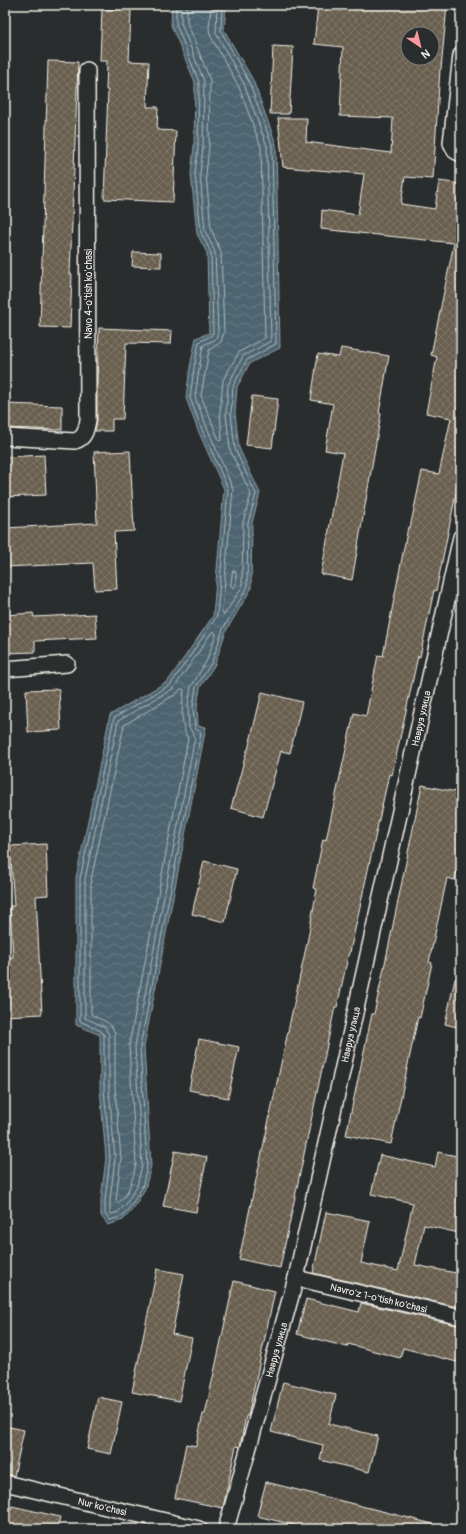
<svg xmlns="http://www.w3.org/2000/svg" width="466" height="1534" viewBox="0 0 466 1534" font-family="Pangolin,sans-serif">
<defs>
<pattern id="water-waves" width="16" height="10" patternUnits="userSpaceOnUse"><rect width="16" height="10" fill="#4d6572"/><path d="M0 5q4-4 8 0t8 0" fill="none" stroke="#677c86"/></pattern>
<pattern id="building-cross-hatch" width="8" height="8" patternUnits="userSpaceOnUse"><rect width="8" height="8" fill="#695f50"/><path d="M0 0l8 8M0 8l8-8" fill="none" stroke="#7f7669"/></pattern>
</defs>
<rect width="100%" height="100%" fill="#2a2d2e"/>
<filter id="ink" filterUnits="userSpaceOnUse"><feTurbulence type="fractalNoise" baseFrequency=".025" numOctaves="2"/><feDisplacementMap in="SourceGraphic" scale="8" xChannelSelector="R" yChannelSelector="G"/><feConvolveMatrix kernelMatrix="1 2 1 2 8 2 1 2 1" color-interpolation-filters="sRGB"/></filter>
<g filter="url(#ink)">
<path fill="url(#water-waves)" stroke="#909da1" d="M 172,5 L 226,5 L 224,30 L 253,80 L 276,144 L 280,348 L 250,363 L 237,387 L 235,413 L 239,448 L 260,493 L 252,523 L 251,589 L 226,631 L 215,664 L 200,688 L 197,707 L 198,726 L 206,727 L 144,1047 L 151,1166 L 145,1189 L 133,1209 L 123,1220 L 108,1225 L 101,1216 L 101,1199 L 106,1158 L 100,1089 L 100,1035 L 76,1025 L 76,878 L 110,715 L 168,681 L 213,616 L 224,489 L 197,428 L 186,398 L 190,367 L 196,338 L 209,333 L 207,253 L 197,234 L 191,174 L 194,146 L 195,82 L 171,25 Z"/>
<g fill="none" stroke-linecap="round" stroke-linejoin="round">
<path stroke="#b1b9b9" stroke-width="1" d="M 176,5 L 176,24 L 199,82 L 198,146 L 195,174 L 201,232 L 211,253 L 213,332 L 211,336 L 199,342 L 194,368 L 190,398 L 201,427 L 228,489 L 217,616 L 171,684 L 114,718 L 80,879 L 80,1021 L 101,1031 L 104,1035 L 104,1089 L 110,1158 L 105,1200 L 105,1214 L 110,1220 L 121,1217 L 130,1207 L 142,1188 L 147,1166 L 140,1047 L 201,733 L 200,731 L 195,729 L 193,707 L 196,687 L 212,662 L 223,629 L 247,588 L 248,523 L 256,494 L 235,449 L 231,413 L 233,386 L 247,360 L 276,344 L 272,145 L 249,82 L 221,31 L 222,5
M 181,5 L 181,23 L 204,81 L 203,147 L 200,174 L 205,231 L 215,252 L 218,332 L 216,339 L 203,345 L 199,369 L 195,397 L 206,425 L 233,489 L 222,612 L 224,615 L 242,587 L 243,522 L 251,494 L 230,450 L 226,414 L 228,385 L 243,356 L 271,341 L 267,146 L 244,84 L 216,33 L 217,5
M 187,5 L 187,22 L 210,80 L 209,147 L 206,174 L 211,229 L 221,252 L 224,332 L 221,342 L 209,350 L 201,396 L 219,440 L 220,441 L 222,439 L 220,412 L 223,380 L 239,352 L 265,338 L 261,147 L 239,87 L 210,35 L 209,29 L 211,5
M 233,571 L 235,571 L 236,573 L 236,585 L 233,588 L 231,586 Z
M 215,632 L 216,634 L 207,660 L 191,687 L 188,706 L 189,727 L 195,737 L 135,1046 L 142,1165 L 137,1186 L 126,1204 L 118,1212 L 112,1214 L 110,1213 L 110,1200 L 115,1158 L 109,1089 L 109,1035 L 105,1027 L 85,1018 L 85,879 L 118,721 L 174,688 L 212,632 Z
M 181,689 L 183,689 L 184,690 C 182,707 180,724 188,739 L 129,1045 L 136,1164 C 133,1177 129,1196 118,1203 L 116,1200 L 121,1158 L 115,1088 L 115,1034 C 112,1020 100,1021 91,1014 L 91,880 L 124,725 L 176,694 Z"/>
</g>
<path fill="url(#building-cross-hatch)" stroke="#f4f1e8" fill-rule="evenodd" d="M 318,5 L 447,5 L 441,69 L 440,69 L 433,179 L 405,177 L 401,204 L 435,209 L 439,181 L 461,184 L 461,469 L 436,591 L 434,590 L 420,657 L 418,656 L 392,775 L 389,774 L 350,952 L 349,952 L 337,1007 L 335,1007 L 280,1268 L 239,1259 L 307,943 L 317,889 L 313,888 L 323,839 L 326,840 L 354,713 L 366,716 L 378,655 L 383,656 L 408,527 L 410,528 L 422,471 L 439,474 L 451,418 L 426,413 L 437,357 L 431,355 L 454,243 L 321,229 L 322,210 L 358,215 L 364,174 L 283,167 L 278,118 L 307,118 L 306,142 L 391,153 L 393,118 L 340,116 L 343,47 L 314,44 ZM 408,34 L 432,34 L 432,58 L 408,58 Z
M 102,9 L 131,10 L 129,61 L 149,62 L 147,107 L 158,107 L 157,130 L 176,131 L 173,202 L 104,199 L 108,90 L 106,90 L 107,61 L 100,61 Z
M 273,46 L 293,47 L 289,114 L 270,114 Z
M 48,61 L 78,62 L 70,274 L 72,274 L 70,328 L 40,327 Z
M 133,252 L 161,253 L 161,267 L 132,266 Z
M 99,328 L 172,331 L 171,344 L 126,343 L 123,419 L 112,419 L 112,431 L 95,431 L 97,420 L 97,380 Z
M 341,348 L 389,356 L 379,413 L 381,414 L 352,580 L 321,574 L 343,453 L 325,450 L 333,404 L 311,400 L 318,354 L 339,357 Z
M 252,396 L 278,399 L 272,448 L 246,445 Z
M 5,404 L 62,406 L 62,430 L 5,428 Z
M 111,451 L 111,452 L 130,451 L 134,531 L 114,532 L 117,589 L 95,590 L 93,563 L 5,567 L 5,528 L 97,523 L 94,452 Z
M 44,455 L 46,495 L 5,497 L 5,457 Z
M 33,613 L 34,617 L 95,614 L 97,638 L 35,641 L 35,652 L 5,653 L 5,615 Z
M 59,689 L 61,730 L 28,732 L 26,690 Z
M 262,692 L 302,702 L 290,753 L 281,751 L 263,817 L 231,808 L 247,750 L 248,750 Z
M 422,785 L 461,793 L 461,849 L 455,880 L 447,878 L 429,962 L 432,963 L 420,1018 L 418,1017 L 391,1144 L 346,1135 L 372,1014 L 374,1014 L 387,954 Z
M 46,844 L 48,895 L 36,896 L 42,1014 L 5,1016 L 5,958 L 13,957 L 10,906 L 14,906 L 10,846 Z
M 204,861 L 237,869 L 225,922 L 192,914 Z
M 455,979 L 461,979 L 461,1028 L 445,1024 Z
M 199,1039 L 239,1047 L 228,1098 L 189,1090 Z
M 175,1151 L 207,1157 L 196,1212 L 163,1206 Z
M 438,1152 L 461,1157 L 461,1224 L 459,1233 L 424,1225 L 415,1265 L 461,1274 L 461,1308 L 313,1273 L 326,1212 L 370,1221 L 361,1263 L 398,1271 L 413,1203 L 371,1194 L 380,1155 L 435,1167 Z
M 157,1269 L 184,1274 L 172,1334 L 192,1338 L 179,1401 L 132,1392 Z
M 234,1281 L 275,1291 L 248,1416 L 246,1416 L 240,1447 L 236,1446 L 223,1508 L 175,1498 L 186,1444 L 196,1446 L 203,1414 L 205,1414 Z
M 306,1299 L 359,1312 L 361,1303 L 461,1326 L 461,1363 L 403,1348 L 400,1358 L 348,1344 L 347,1347 L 297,1334 Z
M 283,1382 L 336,1395 L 329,1424 L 378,1436 L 369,1472 L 320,1460 L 323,1445 L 271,1432 Z
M 98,1397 L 122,1402 L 111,1454 L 87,1449 Z
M 5,1426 L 24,1430 L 14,1476 L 5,1474 Z
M 266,1482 L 433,1524 L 432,1529 L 310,1529 L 257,1516 Z
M 12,1506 L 60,1517 L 57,1529 L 5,1529 L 5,1508 L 11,1509 Z"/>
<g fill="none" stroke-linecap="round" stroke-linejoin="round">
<g stroke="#f4f1e8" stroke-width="18">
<g id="minor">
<path d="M 461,55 L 451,143 L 455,151 L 461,154"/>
<path d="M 5,437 L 75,441 C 85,438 86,430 88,420 L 87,70"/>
<path d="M 5,669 L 67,664"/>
<path id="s1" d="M 296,1278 L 461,1317"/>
<path id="s2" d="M 5,1483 L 199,1529"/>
<path id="s3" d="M 226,1529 L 296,1278 L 461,537"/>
</g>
</g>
<use href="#minor" stroke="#2a2d2e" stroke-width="15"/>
</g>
</g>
<g text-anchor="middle" stroke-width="3" stroke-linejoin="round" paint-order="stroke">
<g font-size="10" fill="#f4f1e8" stroke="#2a2d2e">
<text transform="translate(88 294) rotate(-90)" y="4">Navo 4-o'tish ko'chasi</text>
<text dy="4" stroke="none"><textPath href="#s3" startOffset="834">Навруз улица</textPath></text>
<text dy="4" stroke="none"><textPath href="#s3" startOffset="510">Навруз улица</textPath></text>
<text dy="4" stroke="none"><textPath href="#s1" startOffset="85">Navro'z 1-o'tish ko'chasi</textPath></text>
<text dy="4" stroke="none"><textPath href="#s3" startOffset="186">Навруз улица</textPath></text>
<text dy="4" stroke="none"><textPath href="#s2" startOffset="100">Nur ko'chasi</textPath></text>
</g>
</g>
<rect width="466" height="1534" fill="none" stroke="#2a2d2e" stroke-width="20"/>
<rect x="10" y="10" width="446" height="1514" fill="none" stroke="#f4f1e8" stroke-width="1.5" filter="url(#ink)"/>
<g transform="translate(420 46) rotate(145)"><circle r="19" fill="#2a2d2e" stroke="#7b7b78"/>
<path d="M0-3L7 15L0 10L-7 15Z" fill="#ff9aa2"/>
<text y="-6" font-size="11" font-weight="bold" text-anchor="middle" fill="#f4f1e8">N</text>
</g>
</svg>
